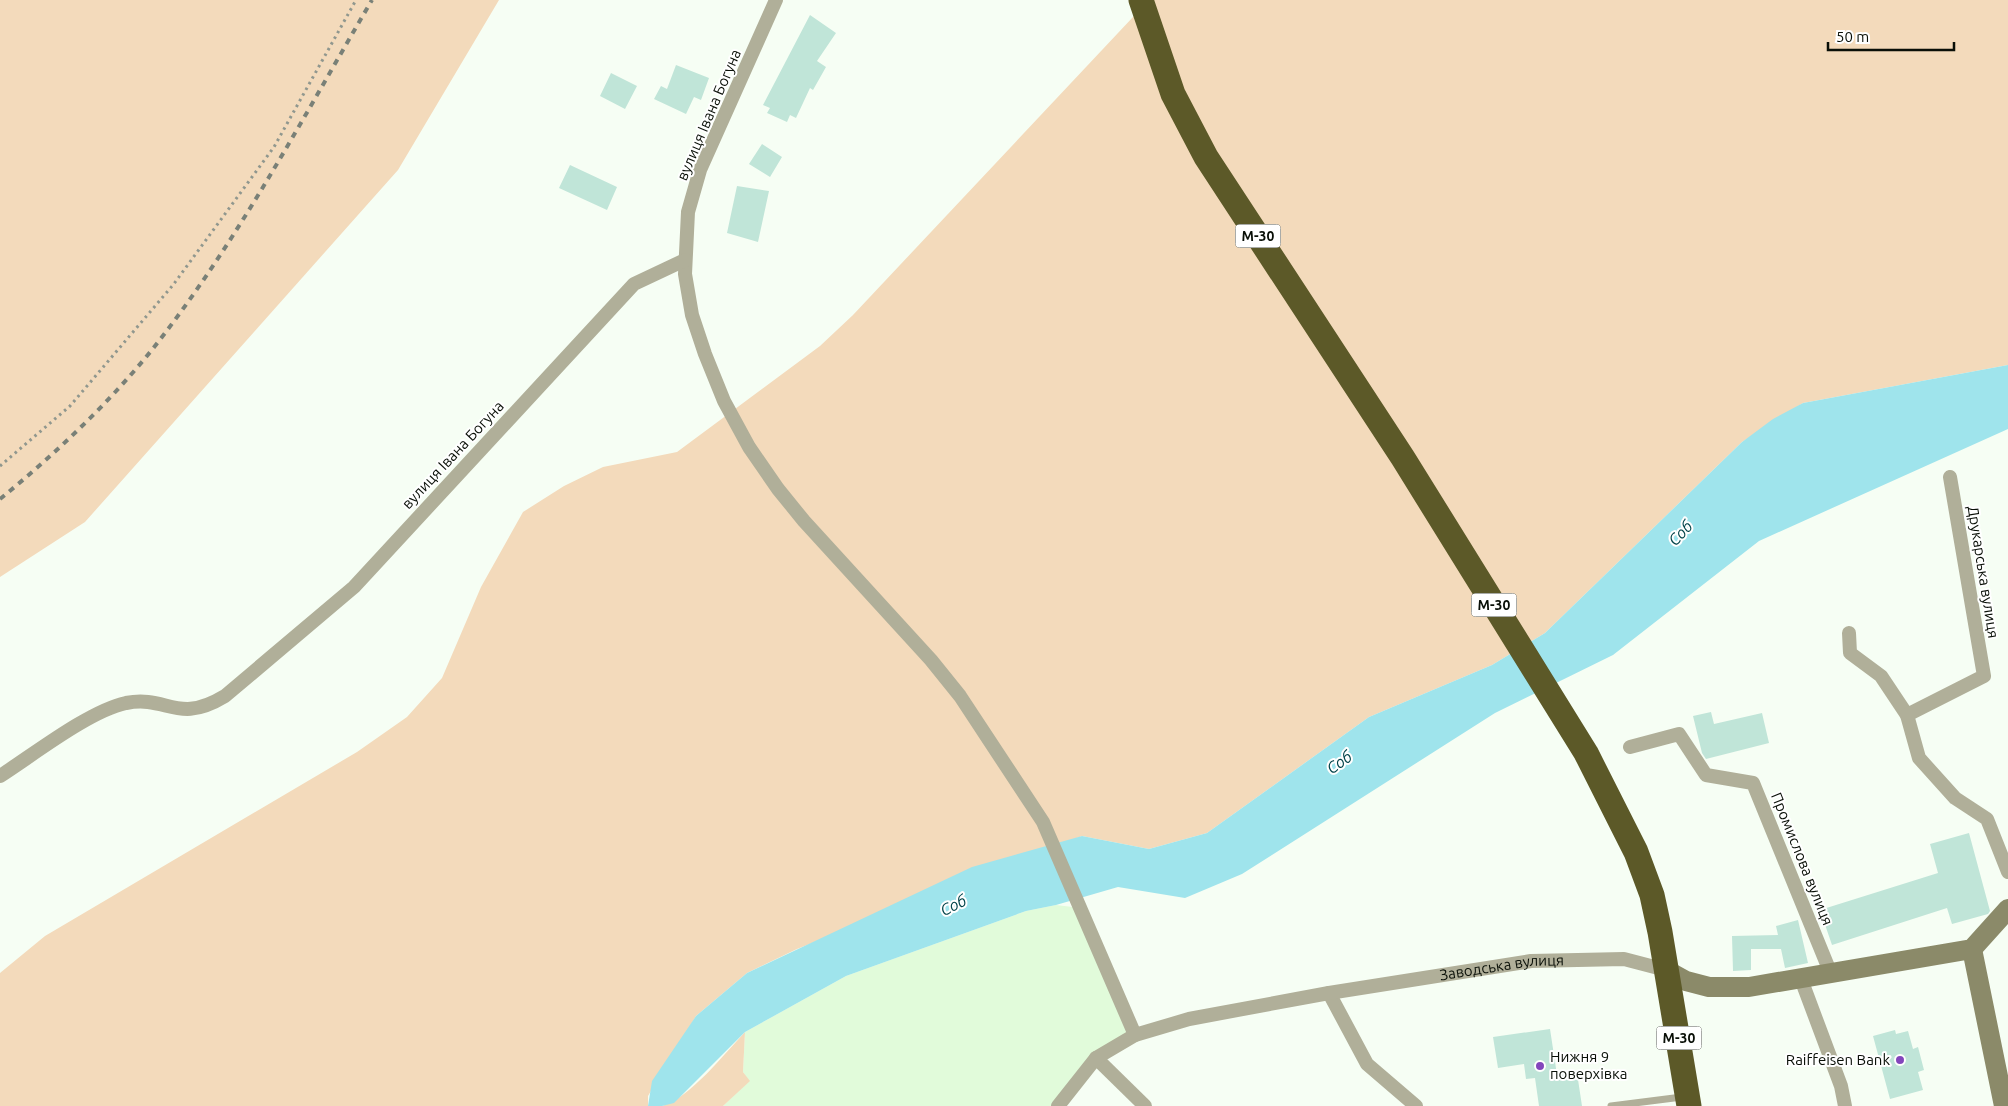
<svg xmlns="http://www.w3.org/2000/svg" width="2008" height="1106" viewBox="0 0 2008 1106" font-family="Ubuntu,sans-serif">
<rect width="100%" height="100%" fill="#f6fef4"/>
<path fill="#e1fbda" d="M 1056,905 L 1081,908 L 1135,1035 L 1096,1058 L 1058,1106 L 723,1106 L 749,1081 L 743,1072 L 745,1032 L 846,976 L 1026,911 Z"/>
<path fill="#f3dabb" d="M 0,0 L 499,0 L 398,170 L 85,522 L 0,577 Z
M 1149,0 L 2008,0 L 2008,365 L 1803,403 L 1742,442 L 1545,633 L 1492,665 L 1369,717 L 1207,833 L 1149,849 L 1082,836 L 797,949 L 747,973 L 696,1016 L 648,1096 L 648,1106 L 0,1106 L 0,973 L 45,936 L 357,752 L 407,717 L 442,678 L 481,587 L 523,512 L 564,486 L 603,467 L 677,452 L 820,346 L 853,315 Z
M 745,1032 L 743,1072 L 750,1081 L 723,1106 L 662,1106 C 690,1098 725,1053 745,1032 Z"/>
<path fill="#9fe4ec" d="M 2008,365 L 2008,429 L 1759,541 L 1613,655 L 1495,713 L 1242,874 L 1185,898 L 1118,887 L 1056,905 L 1026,911 L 846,976 L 745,1032 L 674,1103 L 662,1106 L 648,1106 L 652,1081 L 696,1016 L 747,973 L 972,867 L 1082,836 L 1149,849 L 1207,833 L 1369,717 L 1492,665 L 1545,633 L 1742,442 L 1773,419 L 1803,403 Z"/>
<path fill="#c0e5d8" d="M 810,15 L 836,33 L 817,61 L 826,67 L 813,90 L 810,88 L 796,118 L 790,115 L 787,122 L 767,113 L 770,108 L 763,105 Z
M 676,65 L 709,78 L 701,100 L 694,97 L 686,114 L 654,99 L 661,86 L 667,89 Z
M 611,73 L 637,86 L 625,109 L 600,96 Z
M 762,144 L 782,157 L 770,177 L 749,164 Z
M 570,165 L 617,187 L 607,210 L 559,188 Z
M 737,186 L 769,191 L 758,242 L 727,233 Z
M 1711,712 L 1714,724 L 1762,713 L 1769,743 L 1706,759 L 1702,753 L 1693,716 Z
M 1969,833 L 1990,911 L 1988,914 L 1952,924 L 1947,908 L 1832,945 L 1820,910 L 1938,873 L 1930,844 Z
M 1798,920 L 1808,963 L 1785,968 L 1781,949 L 1751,949 L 1751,970 L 1733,971 L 1732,936 L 1778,935 L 1776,926 Z
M 1550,1029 L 1557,1075 L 1577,1073 L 1582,1106 L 1539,1106 L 1535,1078 L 1526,1079 L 1524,1064 L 1498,1068 L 1493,1037 Z
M 1895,1030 L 1896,1034 L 1908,1031 L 1913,1049 L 1918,1047 L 1924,1070 L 1918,1072 L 1923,1090 L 1890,1099 L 1873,1036 Z"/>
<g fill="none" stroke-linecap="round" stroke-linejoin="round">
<path stroke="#90978e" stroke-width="3" stroke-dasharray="2.5 4" stroke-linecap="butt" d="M 0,466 L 70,406 L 173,285 L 274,147 L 356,0"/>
<path stroke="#b0af99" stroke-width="7" d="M 1611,1106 L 1682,1097"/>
<g stroke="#b0af99" stroke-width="14">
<path d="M 776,0 L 700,170 L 688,212 L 685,274 L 692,315 L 705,354 L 724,401 L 749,447 L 778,489 L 804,521 L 931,660 L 960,696 L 1043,822 L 1135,1035"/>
<path d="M 1849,633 L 1850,653 L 1881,676 L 1907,715 L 1919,758 L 1955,798 L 1987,819 L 2008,872"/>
<path d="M 1907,715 L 1984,676 L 1950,477"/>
<path d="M 1630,747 L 1679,734 L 1706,775 L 1753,783 L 1831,974"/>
<path d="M 0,776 C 33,755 89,711 126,703 C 168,695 177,725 225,696 L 354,587 L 634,284 L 685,260"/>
<path d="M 1801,979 L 1841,1086 L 1845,1106"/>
<path d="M 1329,993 L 1367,1064 L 1416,1106"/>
<path d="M 1096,1058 L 1145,1106"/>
<path id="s1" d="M 1058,1106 L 1096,1058 L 1135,1035 L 1189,1019 L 1329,993 L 1531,961 L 1624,959 L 1666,970"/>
</g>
<path stroke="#8b8a69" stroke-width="20" d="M 1972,949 L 2004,1106
M 1972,949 L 2008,909
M 1666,970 L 1686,981 L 1709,987 L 1749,987 L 1972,949"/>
<path stroke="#5c5928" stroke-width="25" d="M 1141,0 L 1173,94 L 1206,157 L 1403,458 L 1586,753 L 1636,852 L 1652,895 L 1660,932 L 1689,1106"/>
<path stroke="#798077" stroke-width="4" stroke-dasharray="6 6" stroke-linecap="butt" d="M 0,499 C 54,455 107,405 151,351 C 237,243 302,119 372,0"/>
</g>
<g fill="#8346bc" stroke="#fff" stroke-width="2">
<circle cx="1900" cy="1060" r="5"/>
<circle cx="1540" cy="1066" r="5"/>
</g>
<g text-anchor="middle" stroke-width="4" stroke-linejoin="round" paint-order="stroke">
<g fill="#fff" stroke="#535751" stroke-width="1">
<rect x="1235.5" y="224.5" width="45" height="23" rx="4"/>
<rect x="1471.5" y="593.5" width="45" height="23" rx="4"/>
<rect x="1656.5" y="1026.5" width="45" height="23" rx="4"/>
</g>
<g font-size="14" font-weight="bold" fill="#090f07">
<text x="1258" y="241">М-30</text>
<text x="1494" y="610">М-30</text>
<text x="1679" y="1043">М-30</text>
</g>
<g font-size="15" fill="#090f07" stroke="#fff">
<text transform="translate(709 115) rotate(-67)" y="5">вулиця Івана Богуна</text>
<text transform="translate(453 455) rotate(-47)" y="5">вулиця Івана Богуна</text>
<text transform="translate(1983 572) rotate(81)" y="5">Друкарська вулиця</text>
<text transform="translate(1802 859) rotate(68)" y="5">Промислова вулиця</text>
<text dy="5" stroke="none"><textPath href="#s1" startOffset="480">Заводська вулиця</textPath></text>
</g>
<g font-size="15" fill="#090f07" stroke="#fff" text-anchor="start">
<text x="1550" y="1062">Нижня 9<tspan x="1550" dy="17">поверхівка</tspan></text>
<text x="1890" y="1065" text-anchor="end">Raiffeisen Bank</text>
</g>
<g font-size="16" font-style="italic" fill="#004349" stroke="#fff">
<text transform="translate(1680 533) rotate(-47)" y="6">Соб</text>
<text transform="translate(1339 762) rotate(-35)" y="6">Соб</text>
<text transform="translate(953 905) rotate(-27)" y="6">Соб</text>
</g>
</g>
<path d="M1828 42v8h126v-8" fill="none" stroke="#090f07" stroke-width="2.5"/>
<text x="1836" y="42" font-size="15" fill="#090f07" stroke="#ffffff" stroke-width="4" paint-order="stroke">50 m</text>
</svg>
